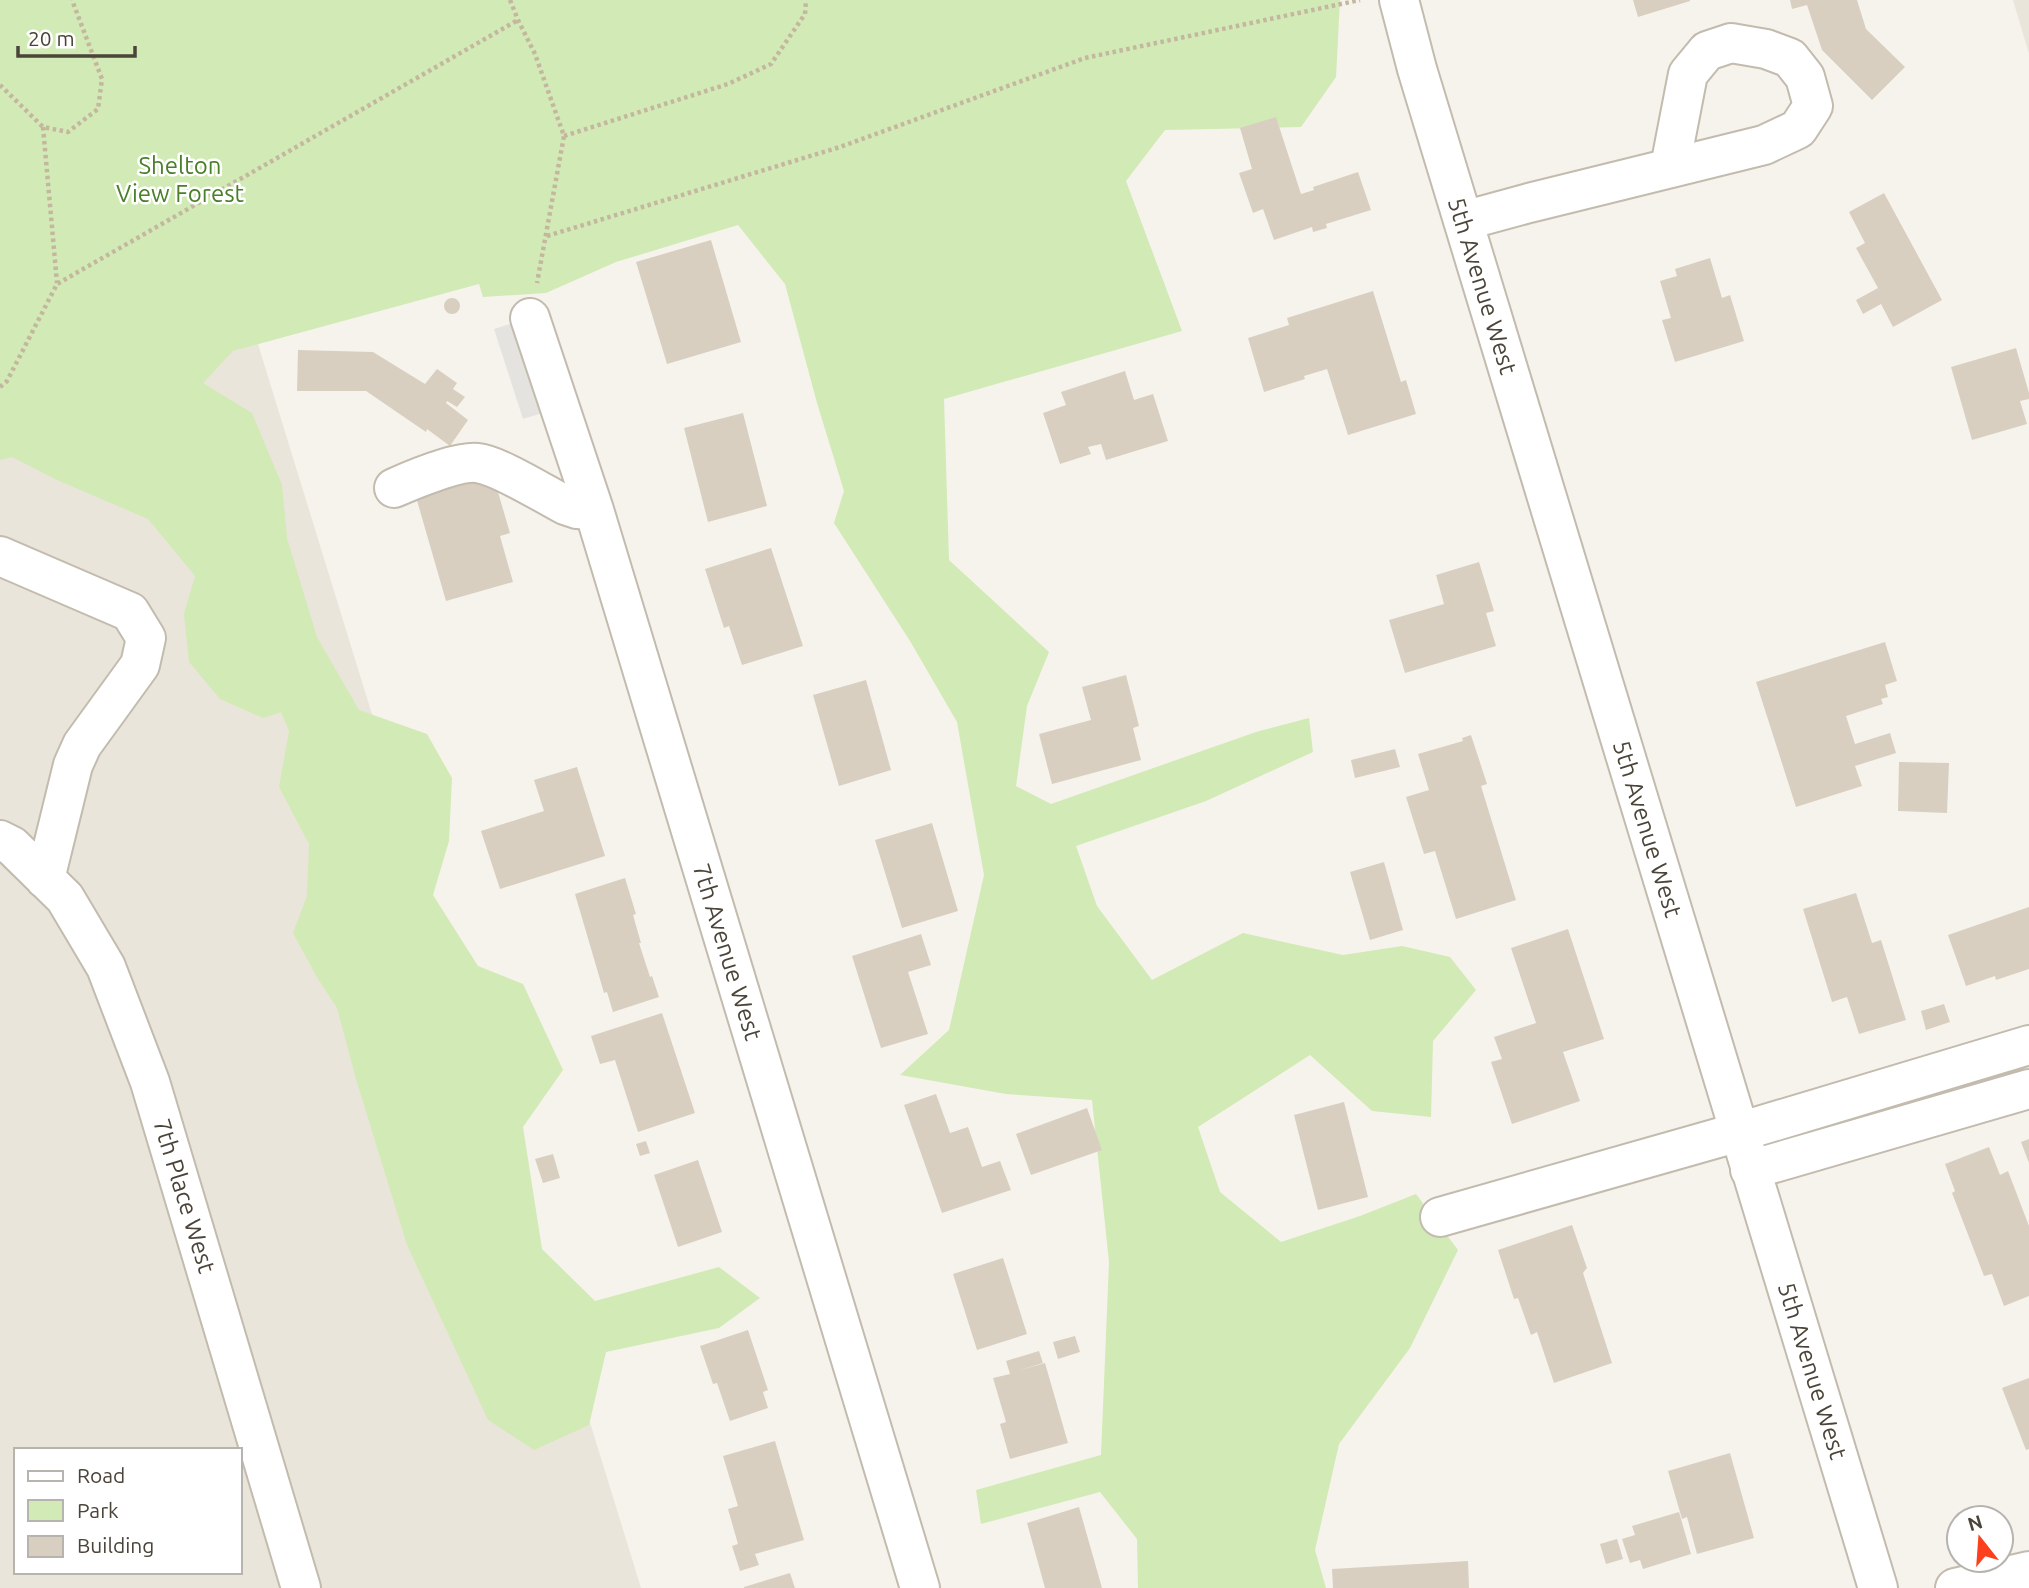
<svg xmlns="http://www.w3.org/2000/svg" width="2029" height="1588" viewBox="0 0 2029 1588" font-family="Ubuntu,sans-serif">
<rect width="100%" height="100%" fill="#f6f3ec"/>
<path fill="#eae5da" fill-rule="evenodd" d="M 2013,0 L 2029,0 L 2029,54 Z
M 258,344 L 641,1588 L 0,1588 L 0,417 ZM 16,1450 L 240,1450 L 240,1572 L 16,1572 Z"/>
<path fill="#d2eab5" d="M 0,0 L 1340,0 L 1336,77 L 1301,127 L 1165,130 L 1126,181 L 1182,331 L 944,399 L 949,560 L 1049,652 L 1027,706 L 1016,786 L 1051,804 L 1256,732 L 1309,718 L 1313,752 L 1206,801 L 1076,846 L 1097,906 L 1152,980 L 1243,933 L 1343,955 L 1402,946 L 1450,957 L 1476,990 L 1433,1041 L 1431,1117 L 1372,1111 L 1310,1055 L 1198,1127 L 1220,1192 L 1281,1242 L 1360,1216 L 1416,1194 L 1458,1250 L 1410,1348 L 1339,1444 L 1315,1550 L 1326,1588 L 1138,1588 L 1137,1539 L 1100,1492 L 981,1524 L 976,1490 L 1101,1455 L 1109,1262 L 1092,1100 L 1006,1094 L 900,1075 L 949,1030 L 984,875 L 957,722 L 910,641 L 834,523 L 844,491 L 817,403 L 785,284 L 738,225 L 616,262 L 546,293 L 483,297 L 479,284 L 233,351 L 203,383 L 252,413 L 282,485 L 287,538 L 317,637 L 359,710 L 427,734 L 452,778 L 449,841 L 433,895 L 478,966 L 523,984 L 563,1070 L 523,1127 L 542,1249 L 595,1301 L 719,1267 L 760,1298 L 719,1328 L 606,1352 L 589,1425 L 534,1450 L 488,1420 L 407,1245 L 356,1079 L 337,1008 L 318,979 L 293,933 L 307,896 L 309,844 L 279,787 L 289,731 L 281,712 L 263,718 L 220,699 L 189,662 L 184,614 L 195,576 L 148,519 L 57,480 L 12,457 L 0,460 Z"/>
<path fill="#e5e3e0" d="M 530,318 L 559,408 L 523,419 L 494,329 Z"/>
<path fill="#d8cfc1" d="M 1633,0 L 1690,0 L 1690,1 L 1638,17 Z
M 1790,0 L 1857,0 L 1866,29 L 1905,67 L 1872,100 L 1822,50 L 1807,5 L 1792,9 Z
M 1276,117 L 1301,194 L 1314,190 L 1313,187 L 1358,172 L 1371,210 L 1326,224 L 1327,228 L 1313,232 L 1312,227 L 1274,240 L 1263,209 L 1253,213 L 1239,173 L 1252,169 L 1240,128 Z
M 1884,193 L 1942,300 L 1893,327 L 1881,304 L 1863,314 L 1856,300 L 1878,288 L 1856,248 L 1865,243 L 1849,212 Z
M 711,240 L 741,342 L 667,364 L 636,262 Z
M 1710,258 L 1722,298 L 1730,295 L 1744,341 L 1675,362 L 1662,320 L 1671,318 L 1660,281 L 1677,276 L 1675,269 Z
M 1373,291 L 1401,382 L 1406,380 L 1416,414 L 1348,435 L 1327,369 L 1304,376 L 1305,379 L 1264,392 L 1248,338 L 1289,325 L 1287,318 Z
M444 306a8 8 0 1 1 16 0a8 8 0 1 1-16 0Z
M 2016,348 L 2029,393 L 2029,399 L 2020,401 L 2027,424 L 1972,440 L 1951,367 Z
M 298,350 L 373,352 L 425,384 L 437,369 L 457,383 L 453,389 L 465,397 L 457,407 L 447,401 L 446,403 L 468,420 L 450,446 L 427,429 L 426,432 L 366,391 L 297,391 Z
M 1125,371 L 1134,400 L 1153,394 L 1168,441 L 1106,460 L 1101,444 L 1088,447 L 1091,454 L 1060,464 L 1043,413 L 1066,405 L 1061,392 Z
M 743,413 L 767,506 L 708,522 L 684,428 Z
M 493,475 L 510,533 L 500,536 L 513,582 L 446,601 L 416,497 Z
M 771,548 L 803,646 L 742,665 L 729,626 L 724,628 L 705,569 Z
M 1479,562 L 1494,611 L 1486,613 L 1496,646 L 1405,673 L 1389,620 L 1444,604 L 1436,575 Z
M 1885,642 L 1897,681 L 1885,685 L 1888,697 L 1881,699 L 1883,704 L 1846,716 L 1855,744 L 1890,733 L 1896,753 L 1855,766 L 1862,786 L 1796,807 L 1756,682 Z
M 1126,675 L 1139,726 L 1133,728 L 1141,760 L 1052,784 L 1039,734 L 1091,720 L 1082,687 Z
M 866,680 L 891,770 L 839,786 L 813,695 Z
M 1471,735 L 1487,784 L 1481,786 L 1516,900 L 1456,919 L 1435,851 L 1424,854 L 1406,797 L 1429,790 L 1418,754 L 1463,741 L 1462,738 Z
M 1395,749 L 1400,767 L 1355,778 L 1351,760 Z
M 1899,762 L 1949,763 L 1947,813 L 1898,811 Z
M 577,767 L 605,856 L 500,889 L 481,831 L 544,811 L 534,780 Z
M 932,823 L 958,911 L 902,928 L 875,840 Z
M 1384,862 L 1403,930 L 1370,940 L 1350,872 Z
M 625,878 L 636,914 L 633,915 L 641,943 L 639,943 L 650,977 L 652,976 L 659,997 L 613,1012 L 607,992 L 604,993 L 575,894 Z
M 1856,893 L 1872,943 L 1881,940 L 1906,1020 L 1859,1034 L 1847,997 L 1832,1002 L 1803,909 Z
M 2029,907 L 2029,969 L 1996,980 L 1995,976 L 1966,986 L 1948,935 Z
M 1568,929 L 1604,1039 L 1563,1052 L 1580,1101 L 1512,1124 L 1491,1062 L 1502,1059 L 1494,1037 L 1536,1023 L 1511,948 Z
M 921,934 L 931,965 L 908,972 L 928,1034 L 881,1048 L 852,956 Z
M 1944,1004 L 1950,1022 L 1926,1030 L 1921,1011 Z
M 662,1013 L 695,1113 L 638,1132 L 615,1060 L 600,1064 L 591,1036 Z
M 936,1094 L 950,1133 L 968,1127 L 982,1167 L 1000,1161 L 1011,1190 L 942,1213 L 904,1105 Z
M 1344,1102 L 1368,1197 L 1318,1210 L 1294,1115 Z
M 1087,1108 L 1102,1150 L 1031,1175 L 1016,1134 Z
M 2029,1139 L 2029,1163 L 2021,1142 Z
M 646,1141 L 650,1153 L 640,1156 L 636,1144 Z
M 1989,1147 L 2000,1175 L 2008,1171 L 2029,1226 L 2029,1296 L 2004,1306 L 1992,1274 L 1984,1276 L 1952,1193 L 1955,1191 L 1945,1164 Z
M 553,1154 L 560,1178 L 543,1183 L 535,1159 Z
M 698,1160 L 722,1232 L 678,1247 L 654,1175 Z
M 1572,1225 L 1587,1268 L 1583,1273 L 1612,1363 L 1554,1383 L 1537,1332 L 1531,1335 L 1518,1298 L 1514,1299 L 1498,1250 Z
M 1003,1258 L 1027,1334 L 977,1350 L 953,1274 Z
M 748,1330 L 768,1390 L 763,1392 L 768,1408 L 730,1421 L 717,1383 L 713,1384 L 700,1346 Z
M 1075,1336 L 1080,1352 L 1058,1359 L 1053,1342 Z
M 1039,1351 L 1043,1363 L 1017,1371 L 1045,1363 L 1068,1443 L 1010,1459 L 1000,1424 L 1006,1422 L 993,1378 L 1010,1374 L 1006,1361 Z
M 2029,1378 L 2029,1449 L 2026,1450 L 2002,1388 Z
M 775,1441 L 804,1540 L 755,1554 L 759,1565 L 740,1571 L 732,1546 L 738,1544 L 728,1509 L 738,1506 L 723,1456 Z
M 1730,1453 L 1754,1538 L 1697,1554 L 1687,1517 L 1682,1519 L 1668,1471 Z
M 1079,1507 L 1102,1588 L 1045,1588 L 1027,1523 Z
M 1679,1512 L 1691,1554 L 1643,1569 L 1640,1560 L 1630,1563 L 1622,1539 L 1635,1535 L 1632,1526 Z
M 1617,1539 L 1623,1559 L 1606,1564 L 1600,1544 Z
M 1468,1561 L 1469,1588 L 1333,1588 L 1332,1569 Z
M 790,1573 L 795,1588 L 744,1588 L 744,1587 Z"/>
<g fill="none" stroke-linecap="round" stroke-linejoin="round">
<g stroke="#c2bbae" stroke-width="42">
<path id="minor" d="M 1399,0 L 1417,69 L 1878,1588
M 1463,221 L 1529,203 L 1764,145 L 1798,129 L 1813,106 L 1805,77 L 1790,58 L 1766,49 L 1731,43 L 1707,51 L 1688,74 L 1670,167
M 530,318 L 594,510 L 920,1588
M 394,488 C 412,480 458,461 477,463 C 498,465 544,494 565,505 L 577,509 L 594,510
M 0,556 L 130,612 L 146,638 L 140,665 L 82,745 L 73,765 L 45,879
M 0,840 L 12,846 L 65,898 L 106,967 L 150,1082 L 301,1588
M 1750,1170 L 2029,1089
M 1440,1217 L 1739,1132 L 2029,1045
M 1955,1588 L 2029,1571"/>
</g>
<path stroke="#c4b79f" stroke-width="4.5" stroke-dasharray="3.5 3.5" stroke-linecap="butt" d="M 510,0 L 518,20 L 535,54 L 564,136 L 537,283
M 0,85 L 43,127 L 68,132 L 98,109 L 102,79 L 72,0
M 43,127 L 57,283
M 564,136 L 728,84 L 771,64 L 805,14 L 806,0
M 547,236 L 840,147 L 1085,58 L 1360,0
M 0,387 L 7,381 L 57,284 L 518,20"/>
<use href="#minor" stroke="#fff" stroke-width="38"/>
</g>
<g text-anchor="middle" stroke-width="5" stroke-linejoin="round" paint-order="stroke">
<g font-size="24" fill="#4a7f2a" stroke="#fff">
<text x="180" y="174">Shelton<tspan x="180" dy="28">View Forest</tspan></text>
</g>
<g font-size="24" fill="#4b4439" stroke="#fff">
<text transform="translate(1482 286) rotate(73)" y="8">5th Avenue West</text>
<text transform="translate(1647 829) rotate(73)" y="8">5th Avenue West</text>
<text transform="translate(727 952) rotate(73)" y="8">7th Avenue West</text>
<text transform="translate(184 1196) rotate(73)" y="8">7th Place West</text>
<text transform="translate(1812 1371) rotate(73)" y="8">5th Avenue West</text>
</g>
</g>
<rect x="14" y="1448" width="228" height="126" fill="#ffffff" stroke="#b7b4b0" stroke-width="2"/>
<rect x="28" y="1471" width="35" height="10" fill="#ffffff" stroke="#b7b4b0" stroke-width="2"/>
<text x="77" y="1483" font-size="21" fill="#4b4439">Road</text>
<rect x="28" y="1500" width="35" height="21" fill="#d2eab5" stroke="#b7b4b0" stroke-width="2"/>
<text x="77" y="1518" font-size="21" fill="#4b4439">Park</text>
<rect x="28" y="1536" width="35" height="21" fill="#d8cfc1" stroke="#b7b4b0" stroke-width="2"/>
<text x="77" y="1553" font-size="21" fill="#4b4439">Building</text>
<g transform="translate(1980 1539) rotate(343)"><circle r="33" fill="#ffffff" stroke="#b7b4b0" stroke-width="2"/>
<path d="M0-5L12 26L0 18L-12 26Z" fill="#fc3f1d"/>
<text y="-10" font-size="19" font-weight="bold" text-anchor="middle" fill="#4b4439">N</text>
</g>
<path d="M18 46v10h117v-10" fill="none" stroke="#4b4439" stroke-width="3.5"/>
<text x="28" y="46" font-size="21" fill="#4b4439" stroke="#ffffff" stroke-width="5" paint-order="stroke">20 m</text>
</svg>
